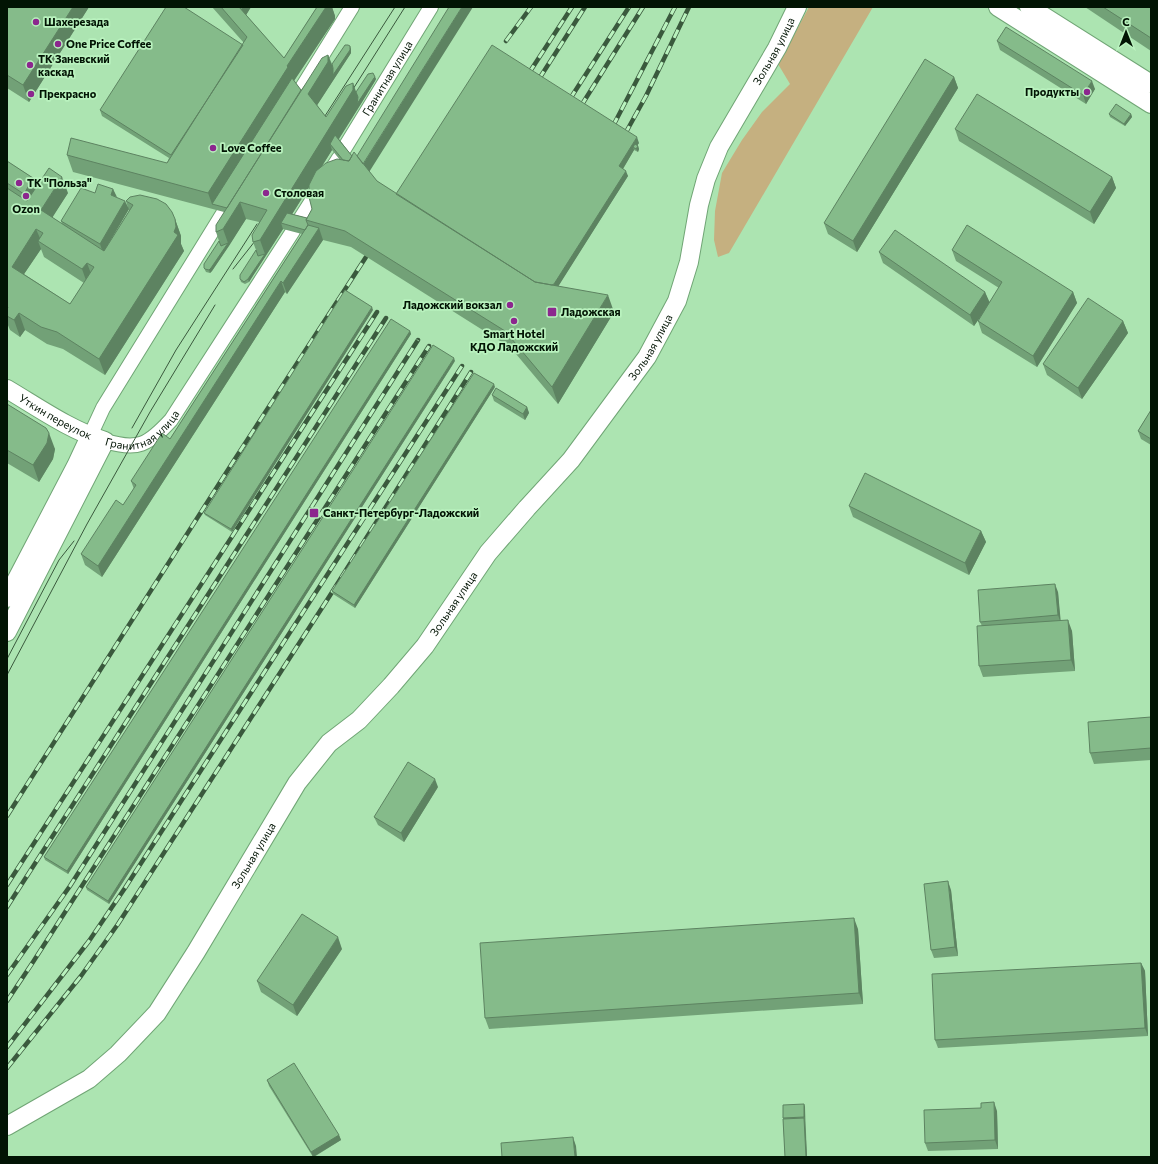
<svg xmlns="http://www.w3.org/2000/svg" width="1158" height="1164" viewBox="0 0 1158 1164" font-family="Commissioner,sans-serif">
<rect width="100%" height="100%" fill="#ace4b1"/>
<path fill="#c5b080" d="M 809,7 L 873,7 L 729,253 L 718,257 L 714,240 L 715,211 L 722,173 L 742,140 L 762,112 L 790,84 L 778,64 Z"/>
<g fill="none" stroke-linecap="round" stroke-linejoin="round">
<g stroke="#70a575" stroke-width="16">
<g id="minor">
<path d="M 300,91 L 352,7"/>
<path id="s1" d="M 344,149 L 431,7"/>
<path d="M 299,221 L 339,158"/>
<path d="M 90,436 L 103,408 L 224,212"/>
<path id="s2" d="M 105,441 C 138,451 148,445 171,420 L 293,231"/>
</g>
</g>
<g stroke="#70a575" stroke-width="20">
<g id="tertiary">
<path d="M 998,7 L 1151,104"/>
<path d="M 1029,7 L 1151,84"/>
<path id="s3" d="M 7,389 C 39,408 70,430 105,441 L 7,632"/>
<path d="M 7,598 L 76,466 L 90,436"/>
<path id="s4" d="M 7,1126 L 89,1079 L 118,1054 L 157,1013 L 196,952 L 297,783 L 329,743 L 359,720 L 391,686 L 425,646 L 488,553 L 527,508 L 571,460 L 647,357 L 677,301 L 689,262 L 699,205 L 706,179 L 719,147 L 777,48 L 797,7"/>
</g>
</g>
<use href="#minor" stroke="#fff" stroke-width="14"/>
<use href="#tertiary" stroke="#fff" stroke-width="18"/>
<path stroke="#3a593d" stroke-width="1" d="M 348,97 L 405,7
M 323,119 L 395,7
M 233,269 L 259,236
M 132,428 L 176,350 L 257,224
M 7,659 L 59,560 L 74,541
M 7,675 L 87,524 L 150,412 L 215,305"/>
<g stroke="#3a593d" stroke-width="4.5">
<path id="rail" d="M 506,41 L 531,7
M 529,73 L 572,7
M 539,79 L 585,7
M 570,99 L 629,7
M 581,106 L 643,7
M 613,126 L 675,7
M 625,134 L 646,96 L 689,7
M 7,816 L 233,462 L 366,257
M 7,885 L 377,312
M 7,907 L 386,318
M 7,975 L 70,886 L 418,340
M 7,1001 L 33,962 L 429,346
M 7,1047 L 89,941 L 125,888 L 462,366
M 7,1068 L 81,976 L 118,924 L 329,597 L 471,372"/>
</g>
<use href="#rail" stroke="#b9f2be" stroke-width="3" stroke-dasharray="9" stroke-linecap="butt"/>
</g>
<path fill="#72a177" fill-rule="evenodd" d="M 7,7 L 89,7 L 29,102 L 7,88 Z
M 212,7 L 251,7 L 246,15 L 284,58 L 317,7 L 332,7 L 335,16 L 335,19 L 294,81 L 301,90 L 328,55 L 332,64 L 351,49 L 351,53 L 317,105 L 326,117 L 375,77 L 376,79 L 375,81 L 339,139 L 352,156 L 369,172 L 377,181 L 396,194 L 639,143 L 637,145 L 638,146 L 639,149 L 638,152 L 634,150 L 623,169 L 628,176 L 558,286 L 614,312 L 558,404 L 511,348 L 351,247 L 323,240 L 287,294 L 285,292 L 102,577 L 85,565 L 81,554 L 123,505 L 134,489 L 131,481 L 170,439 L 302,234 L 283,229 L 249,282 L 245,284 L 241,282 L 240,279 L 256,250 L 253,242 L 259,222 L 246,219 L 212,271 L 210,273 L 206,272 L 204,268 L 219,241 L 216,232 L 224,212 L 73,172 L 67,155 L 167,163 L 169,158 L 102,116 L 100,110 L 243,45 L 244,43 ZM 332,150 L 340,160 L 322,166 ZM 309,187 L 312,209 L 307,218 L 292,214 Z
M 1085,7 L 1151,7 L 1151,51 Z
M 997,41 L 1095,89 L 1086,104 L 1000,50 Z
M 954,77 L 958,88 L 857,252 L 828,234 L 824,223 Z
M 1109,114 L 1131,114 L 1132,117 L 1125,126 L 1110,117 Z
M 955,129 L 1112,177 L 1116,188 L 1094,224 L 959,141 Z
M 7,161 L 33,178 L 37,186 L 27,201 L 68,193 L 52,217 L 62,224 L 61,221 L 95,193 L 113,189 L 116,197 L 129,209 L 104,251 L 129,211 L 126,201 L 175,219 L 181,236 L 181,244 L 184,251 L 105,375 L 63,349 L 47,344 L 25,330 L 20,337 L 10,330 L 7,323 ZM 41,249 L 44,257 L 84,283 L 70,304 L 24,274 Z
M 952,250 L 1073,292 L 1077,303 L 1037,367 L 982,333 L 978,321 L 984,311 L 974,326 L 883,263 L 879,252 L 985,292 L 989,303 L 999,288 L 956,261 Z
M 373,310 L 232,532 L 205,515 L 204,513 Z
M 1123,321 L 1128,333 L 1082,399 L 1047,375 L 1043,364 Z
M 410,331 L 411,334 L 68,874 L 45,860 L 44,857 Z
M 455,361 L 109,904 L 87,890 L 86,887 Z
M 495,387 L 355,608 L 333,594 L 332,591 Z
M 492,395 L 527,407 L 529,413 L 525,420 L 494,401 Z
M 7,404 L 55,449 L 53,459 L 39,482 L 7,463 Z
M 1151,410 L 1151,445 L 1141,439 L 1138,431 Z
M 849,506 L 981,531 L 986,542 L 969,575 L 853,517 Z
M 1058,592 L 1060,620 L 1072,631 L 1075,671 L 983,677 L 979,666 L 982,626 L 980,622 Z
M 1151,717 L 1151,760 L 1094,764 L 1090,753 Z
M 438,787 L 404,842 L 378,825 L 374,817 Z
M 951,890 L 958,956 L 934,958 L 931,950 Z
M 858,929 L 863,1004 L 489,1029 L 485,1018 Z
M 342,949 L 297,1016 L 261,992 L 257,981 Z
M 1141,963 L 1145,971 L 1148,1036 L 938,1048 L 935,1040 Z
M 267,1080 L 339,1135 L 341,1140 L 314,1157 L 313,1157 L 269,1086 Z
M 804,1104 L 805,1107 L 807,1157 L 785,1157 L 783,1118 Z
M 997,1111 L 998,1149 L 928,1151 L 925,1143 Z"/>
<path fill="#5d8361" d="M 73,7 L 89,7 L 29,102 L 23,85 Z
M 243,7 L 251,7 L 243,20 L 240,11 Z
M 326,7 L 332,7 L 335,16 L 335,19 L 212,204 L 208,193 L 287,66 Z
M 462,7 L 473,7 L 366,177 L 362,166 Z
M 350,46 L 351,49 L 351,53 L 314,110 L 308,94 L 328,55 L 334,71 Z
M 375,77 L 376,79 L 375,81 L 359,107 L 333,148 L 330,144 L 332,150 L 286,224 L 281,223 L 283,229 L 249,282 L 248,279 L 265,254 L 260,240 L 353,83 L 359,100 Z
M 954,77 L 958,88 L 857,252 L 853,241 Z
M 1092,81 L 1095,89 L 1086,104 L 1083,95 Z
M 1131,114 L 1132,117 L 1125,126 L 1124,124 Z
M 637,137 L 639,143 L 635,149 L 633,147 L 634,150 L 621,172 L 619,166 Z
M 638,146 L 639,149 L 638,152 L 636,149 Z
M 626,171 L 628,176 L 556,290 L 554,284 Z
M 62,177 L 68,193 L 47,226 L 41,210 Z
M 1112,177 L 1116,188 L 1094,224 L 1090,212 Z
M 33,178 L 37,186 L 27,202 L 24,194 Z
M 113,189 L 117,197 L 111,195 Z
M 125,201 L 129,209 L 103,253 L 100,244 Z
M 240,202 L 246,219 L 229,246 L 212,271 L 210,273 L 209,270 L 228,243 L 223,229 Z
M 175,219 L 181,236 L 181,244 L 184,251 L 105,375 L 99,359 L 174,232 Z
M 319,228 L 323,240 L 287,294 L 283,283 Z
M 36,229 L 42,243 L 38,241 L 41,249 L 18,283 L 12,267 Z
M 87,263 L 93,279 L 88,286 L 82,269 Z
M 281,281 L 285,292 L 102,577 L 98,566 Z
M 985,292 L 990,303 L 974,326 L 970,315 Z
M 1073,292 L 1077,303 L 1037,367 L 1033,356 Z
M 608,295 L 614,312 L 558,404 L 552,387 Z
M 372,307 L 373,310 L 232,532 L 231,529 Z
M 19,313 L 25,330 L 20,337 L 14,320 Z
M 1123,321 L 1128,333 L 1082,399 L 1078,388 Z
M 410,331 L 411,334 L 68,874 L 67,871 Z
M 454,358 L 455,361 L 109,904 L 108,901 Z
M 494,384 L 495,387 L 355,608 L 354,605 Z
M 527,407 L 529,413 L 525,420 L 523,414 Z
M 49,433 L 55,449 L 53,459 L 39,482 L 33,465 Z
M 981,531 L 986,542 L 969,575 L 965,563 Z
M 1055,584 L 1058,592 L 1061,624 L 1058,615 Z
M 1068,620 L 1072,631 L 1075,671 L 1071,660 Z
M 435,779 L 438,787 L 404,842 L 401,833 Z
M 948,881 L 951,890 L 958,956 L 955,947 Z
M 854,918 L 858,929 L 863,1004 L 859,993 Z
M 338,937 L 342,949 L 297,1016 L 293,1005 Z
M 1141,963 L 1145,971 L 1148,1036 L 1145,1028 Z
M 994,1102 L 997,1111 L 998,1149 L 995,1140 Z
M 804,1104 L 805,1107 L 805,1120 L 804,1117 Z
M 804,1118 L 805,1121 L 807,1157 L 806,1157 Z
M 339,1135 L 341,1140 L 313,1157 L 311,1152 Z
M 573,1137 L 576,1146 L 577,1157 L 575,1157 Z"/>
<path fill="#85bb8a" stroke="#5d8361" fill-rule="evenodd" d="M 7,7 L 73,7 L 23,85 L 7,75 Z
M 166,7 L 184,7 L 243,45 L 171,155 L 100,110 Z
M 221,7 L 239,7 L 284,58 L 317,7 L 326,7 L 287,66 L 288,67 L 208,193 L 67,155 L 71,138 L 167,163 L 247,37 Z
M 449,7 L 462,7 L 363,164 L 357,156 Z
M 1103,7 L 1151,7 L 1151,38 Z
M 1006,27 L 1092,81 L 1083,95 L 997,41 Z
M 345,45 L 348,45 L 350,46 L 350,50 L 333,75 L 333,68 L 332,64 Z
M 492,45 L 637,137 L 619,166 L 626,171 L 554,284 L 552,285 L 535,282 L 396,194 Z
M 328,55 L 328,62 L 308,94 L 326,117 L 346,86 L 353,83 L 353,90 L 260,240 L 253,242 L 252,235 L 267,210 L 240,202 L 223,229 L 216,232 L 216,225 L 322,58 Z
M 925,59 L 954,77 L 853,241 L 824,223 Z
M 373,73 L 375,77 L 374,78 L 357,104 L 358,97 L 356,92 L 368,74 Z
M 292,78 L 301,90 L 227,208 L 212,204 Z
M 977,94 L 1112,177 L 1090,212 L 955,129 Z
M 1116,104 L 1131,114 L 1124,124 L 1109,114 Z
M 335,135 L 352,156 L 349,161 L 343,160 L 330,144 Z
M 635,144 L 638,146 L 636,149 L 633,147 Z
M 354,152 L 377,181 L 535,282 L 608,295 L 552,387 L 505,331 L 345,231 L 306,220 L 312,209 L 309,197 L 309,185 L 316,171 L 326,163 L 337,159 L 349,161 Z
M 7,161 L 33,178 L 24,194 L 7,183 Z
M 49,168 L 62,177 L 41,210 L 104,251 L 133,205 L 126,201 L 130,197 L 140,195 L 157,199 L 166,204 L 172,212 L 175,219 L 176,227 L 174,232 L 178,235 L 99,359 L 57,332 L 41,327 L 19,313 L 14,320 L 7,316 L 7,309 L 8,307 L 7,306 L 7,188 L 27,201 ZM 36,229 L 43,233 L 38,241 L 82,269 L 87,263 L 94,267 L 70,304 L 12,267 Z
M 98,184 L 113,189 L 111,195 L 125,201 L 100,244 L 61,221 L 81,188 L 95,193 Z
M 287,213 L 307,218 L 306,220 L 308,225 L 305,230 L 281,223 Z
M 308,225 L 319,228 L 283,283 L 281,281 L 98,566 L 81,554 L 116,500 L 123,505 L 136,485 L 131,481 L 162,433 L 170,439 Z
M 967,225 L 1073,292 L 1033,356 L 978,321 L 1002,282 L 952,250 Z
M 895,230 L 985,292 L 970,315 L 879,252 Z
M 219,241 L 221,246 L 228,243 L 211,268 L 209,270 L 205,269 L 204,268 L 204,264 Z
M 256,250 L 258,256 L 265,254 L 248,279 L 244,282 L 240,279 L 240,275 Z
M 345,290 L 372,307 L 231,529 L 204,513 Z
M 1088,298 L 1123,321 L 1078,388 L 1043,364 Z
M 391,319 L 410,331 L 67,871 L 44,857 Z
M 433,345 L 454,358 L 108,901 L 86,887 Z
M 474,373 L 494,384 L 354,605 L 332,591 Z
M 496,388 L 527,407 L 523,414 L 492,395 Z
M 7,404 L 46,428 L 49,433 L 47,443 L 33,465 L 7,450 Z
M 1151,410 L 1151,439 L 1138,431 Z
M 865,473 L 981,531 L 965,563 L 849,506 Z
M 1055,584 L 1058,615 L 980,622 L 978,590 Z
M 1068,620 L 1071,660 L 979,666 L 977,626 Z
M 1151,717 L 1151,748 L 1090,753 L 1088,722 Z
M 408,762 L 435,779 L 401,833 L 374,817 Z
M 948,881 L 955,947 L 931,950 L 924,884 Z
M 302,914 L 338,937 L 293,1005 L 257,981 Z
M 854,918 L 859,993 L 485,1018 L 480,943 Z
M 1141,963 L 1145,1028 L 935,1040 L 932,974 Z
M 294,1063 L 339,1135 L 311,1152 L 267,1080 Z
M 994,1102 L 995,1140 L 925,1143 L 924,1110 L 981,1108 L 981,1103 Z
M 804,1104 L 804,1117 L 783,1118 L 783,1105 Z
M 804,1118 L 806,1157 L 785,1157 L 783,1119 Z
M 573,1137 L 575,1157 L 502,1157 L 501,1143 Z"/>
<g fill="#8c278e" stroke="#b9f2be" stroke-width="1.5">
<circle cx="36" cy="22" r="4"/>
<circle cx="58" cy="44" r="4"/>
<circle cx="30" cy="65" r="4"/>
<circle cx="1087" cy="92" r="4"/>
<circle cx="31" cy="94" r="4"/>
<circle cx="213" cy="148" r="4"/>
<circle cx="19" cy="183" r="4"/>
<circle cx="266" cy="193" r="4"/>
<circle cx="26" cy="196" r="4"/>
<circle cx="510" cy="305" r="4"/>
<rect x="547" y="307" width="10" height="10" rx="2"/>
<circle cx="514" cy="321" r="4"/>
<rect x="309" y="508" width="10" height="10" rx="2"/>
</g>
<g text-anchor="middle" stroke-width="3.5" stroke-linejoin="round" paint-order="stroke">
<g font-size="11" font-weight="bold" fill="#021404" stroke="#b9f2be" text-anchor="start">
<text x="44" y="26">Шахерезада</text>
<text x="66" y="48">One Price Coffee</text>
<text x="38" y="63">ТК Заневский<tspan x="38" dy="13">каскад</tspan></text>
<text x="1079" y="96" text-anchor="end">Продукты</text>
<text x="39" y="98">Прекрасно</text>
<text x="221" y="152">Love Coffee</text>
<text x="27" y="187">ТК "Польза"</text>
<text x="274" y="197">Столовая</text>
<text x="26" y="213" text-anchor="middle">Ozon</text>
<text x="502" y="309" text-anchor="end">Ладожский вокзал</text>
<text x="561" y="316">Ладожская</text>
<text x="514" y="338" text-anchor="middle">Smart Hotel<tspan x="514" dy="13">КДО Ладожский</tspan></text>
<text x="323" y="517">Санкт-Петербург-Ладожский</text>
</g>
<g font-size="11" fill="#021404" stroke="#b9f2be">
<text dy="4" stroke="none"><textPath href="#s4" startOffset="1346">Зольная улица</textPath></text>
<text dy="4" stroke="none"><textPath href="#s1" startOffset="83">Гранитная улица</textPath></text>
<text dy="4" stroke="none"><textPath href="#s4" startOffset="1022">Зольная улица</textPath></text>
<text dy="4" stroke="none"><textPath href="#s3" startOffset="56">Уткин переулок</textPath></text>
<text dy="4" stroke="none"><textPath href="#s2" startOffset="43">Гранитная улица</textPath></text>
<text dy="4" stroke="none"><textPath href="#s4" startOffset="698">Зольная улица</textPath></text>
<text dy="4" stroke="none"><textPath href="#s4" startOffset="374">Зольная улица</textPath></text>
</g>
</g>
<rect width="1158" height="1164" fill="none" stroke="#021404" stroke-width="16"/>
<g transform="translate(1126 32)" stroke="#b9f2be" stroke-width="3" paint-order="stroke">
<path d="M0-3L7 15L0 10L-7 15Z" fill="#021404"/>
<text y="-6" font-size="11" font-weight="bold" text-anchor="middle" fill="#021404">С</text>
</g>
</svg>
